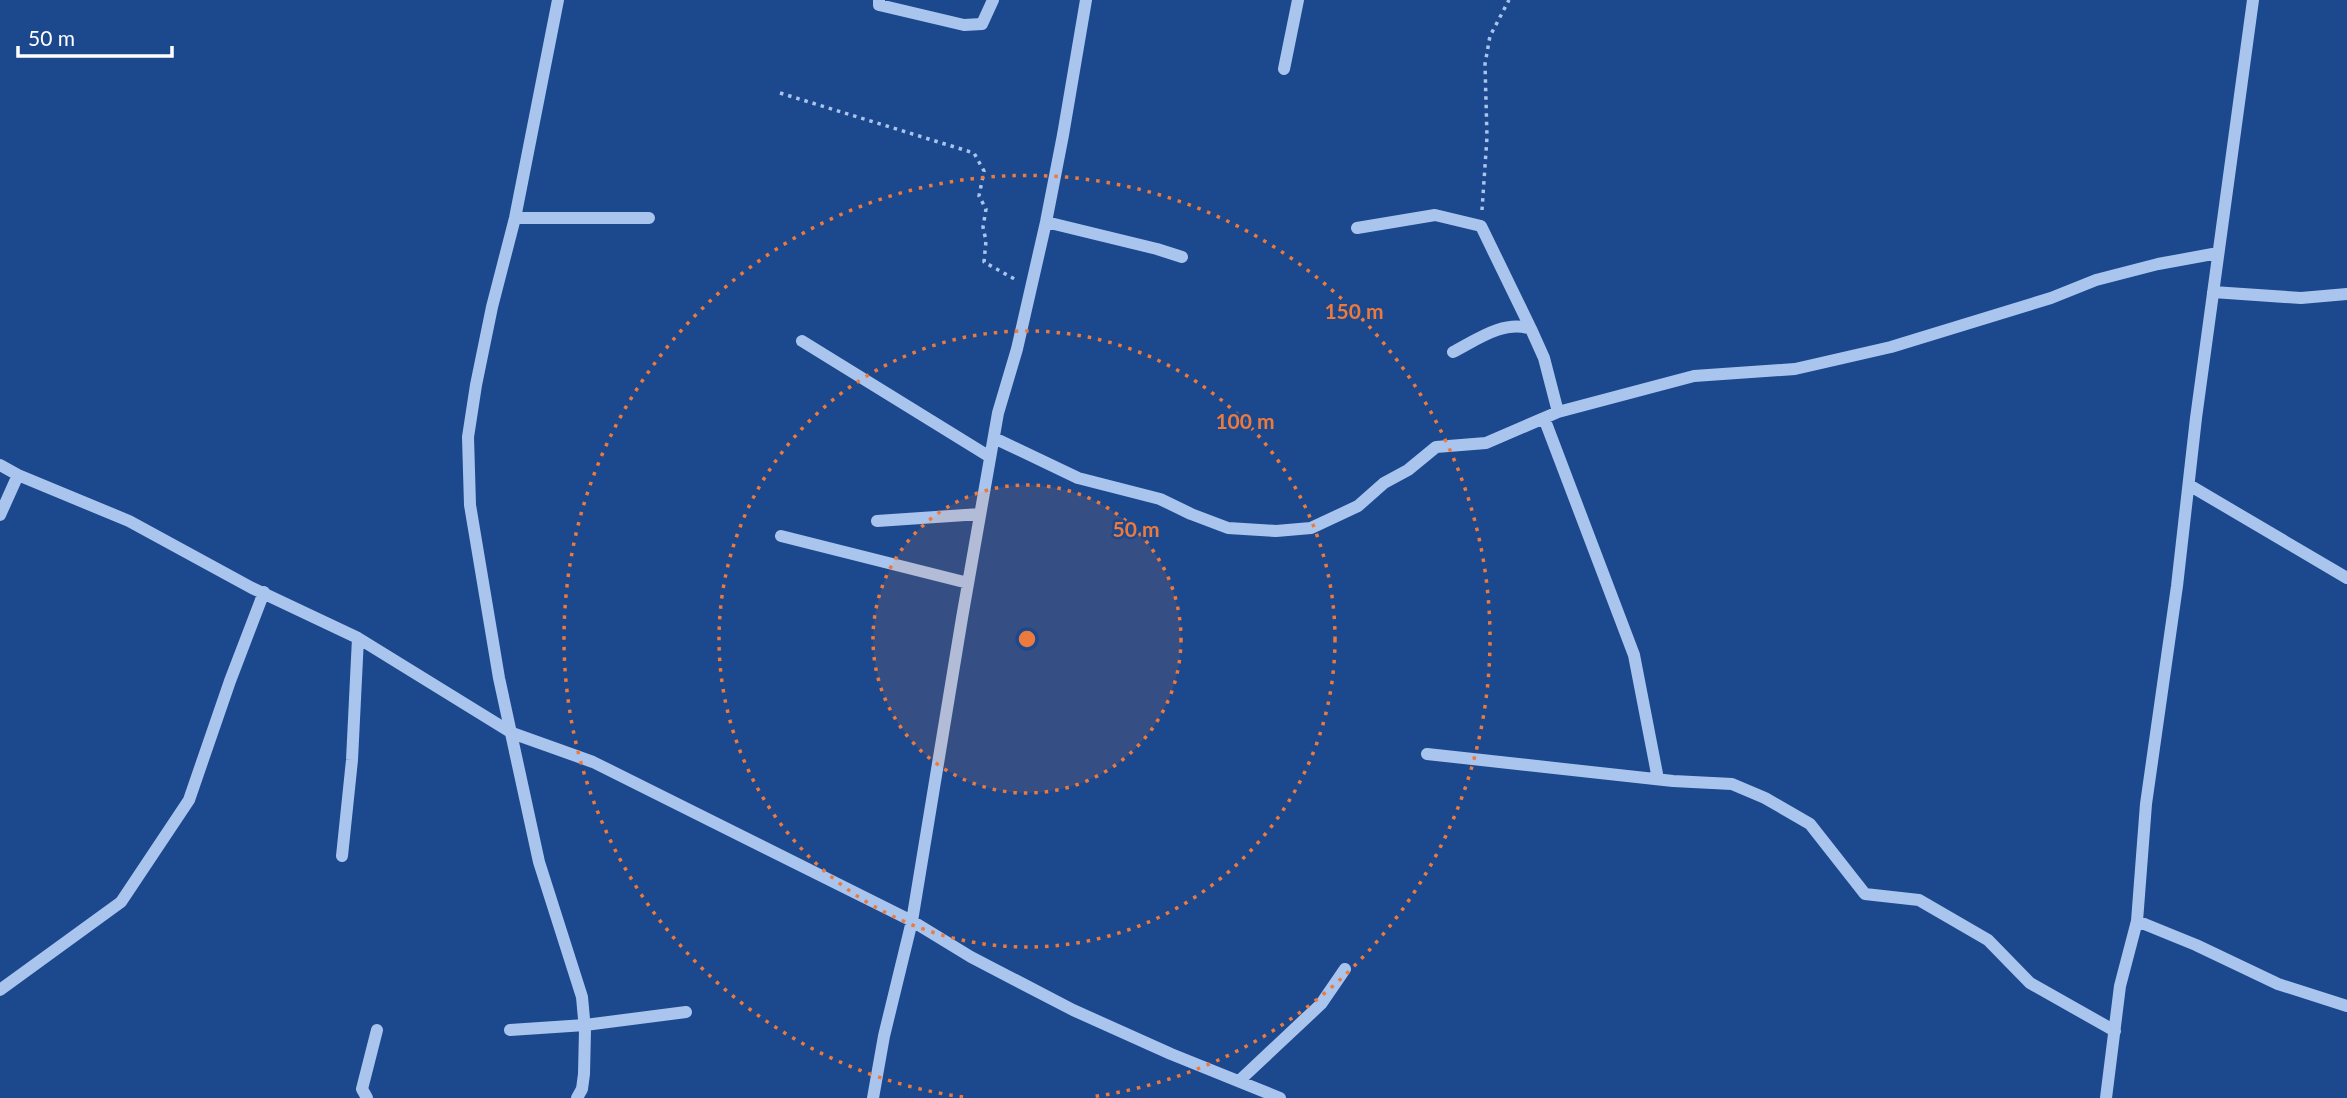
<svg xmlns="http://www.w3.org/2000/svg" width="2347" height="1098" viewBox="0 0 2347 1098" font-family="Lato,sans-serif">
<rect width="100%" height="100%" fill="#1c488e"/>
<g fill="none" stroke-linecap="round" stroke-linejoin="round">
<path stroke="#aac5ed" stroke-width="3.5" stroke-dasharray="3.5 5" stroke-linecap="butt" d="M 780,93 L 974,153 L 984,171 L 979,196 L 986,209 L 983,227 L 986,241 L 984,262 L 1018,281
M 1482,210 L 1487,137 L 1485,64 L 1490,36 L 1509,0"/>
<path stroke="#aac5ed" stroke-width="12" d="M 558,0 L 515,218 L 492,307 L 476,385 L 468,437 L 470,505 L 499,678 L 539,862 L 582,997 L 585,1030 L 584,1074 L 582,1089 L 577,1098
M 879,0 L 879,5 L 964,25 L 982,24 L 993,0
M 1284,69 L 1298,0
M 515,218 L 649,218
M 1046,222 L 1157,249 L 1182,257
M 1357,228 L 1435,215 L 1481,226 L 1531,329
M 2213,292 L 2301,298 L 2347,294
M 802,341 L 990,457
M 1453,352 C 1476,340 1505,319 1531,329 L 1544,358 L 1558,412
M 1544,418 L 1634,655 L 1658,779
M 994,438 L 1078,478 L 1160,499 L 1191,514 L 1228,528 L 1276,531 L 1311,528 L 1358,506 L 1384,483 L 1408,470 L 1436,447 L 1486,443 L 1558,412 L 1694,376 L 1795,369 L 1891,347 L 2051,298 L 2096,280 L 2158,264 L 2218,253
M 0,465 L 18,475 L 129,521 L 252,588 L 358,638 L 512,733 L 593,762 L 912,921 L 971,957 L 1073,1010 L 1171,1054 L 1280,1098
M 2189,485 L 2347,578
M 0,515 L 18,475
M 877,521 L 980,514
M 781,536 L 968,583
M 1427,754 L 1673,781 L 1732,784 L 1765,798 L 1810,824 L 1865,894 L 1919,900 L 1988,940 L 2030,983 L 2115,1031
M 342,856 L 352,760 L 358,638
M 2137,921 L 2196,945 L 2278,984 L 2347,1006
M 0,990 L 121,902 L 189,800 L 230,681 L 264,592
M 510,1030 L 585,1025 L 686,1012
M 1239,1081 L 1321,1004 L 1345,969
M 367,1098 L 362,1089 L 377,1030
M 873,1098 L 884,1036 L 912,921 L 962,618 L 998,413 L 1017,349 L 1046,222 L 1063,135 L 1086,0
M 2106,1098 L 2120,986 L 2137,921 L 2146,804 L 2177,586 L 2196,418 L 2253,0"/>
</g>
<circle cx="1027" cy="639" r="154" fill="#ed7a3d" fill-opacity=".12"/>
<g fill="none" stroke="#ed7a3d" stroke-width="3.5" stroke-dasharray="3.5 7">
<circle cx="1027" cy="639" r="154"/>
<circle cx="1027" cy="639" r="308"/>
<path d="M963 1097A463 463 0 1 1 1091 1097"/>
</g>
<circle cx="1027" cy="639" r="10" fill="#ed7a3d" stroke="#1c488e" stroke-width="3.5"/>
<g font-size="21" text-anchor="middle" font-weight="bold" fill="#ed7a3d" stroke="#1c488e" stroke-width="5" stroke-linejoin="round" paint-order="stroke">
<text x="1354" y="319">150 m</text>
<text x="1245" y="429">100 m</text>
<text x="1136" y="537">50 m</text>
</g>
<path d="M18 46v10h154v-10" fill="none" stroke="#ffffff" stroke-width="3.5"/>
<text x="28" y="46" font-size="21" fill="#ffffff" stroke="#1c488e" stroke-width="5" paint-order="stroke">50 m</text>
</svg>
